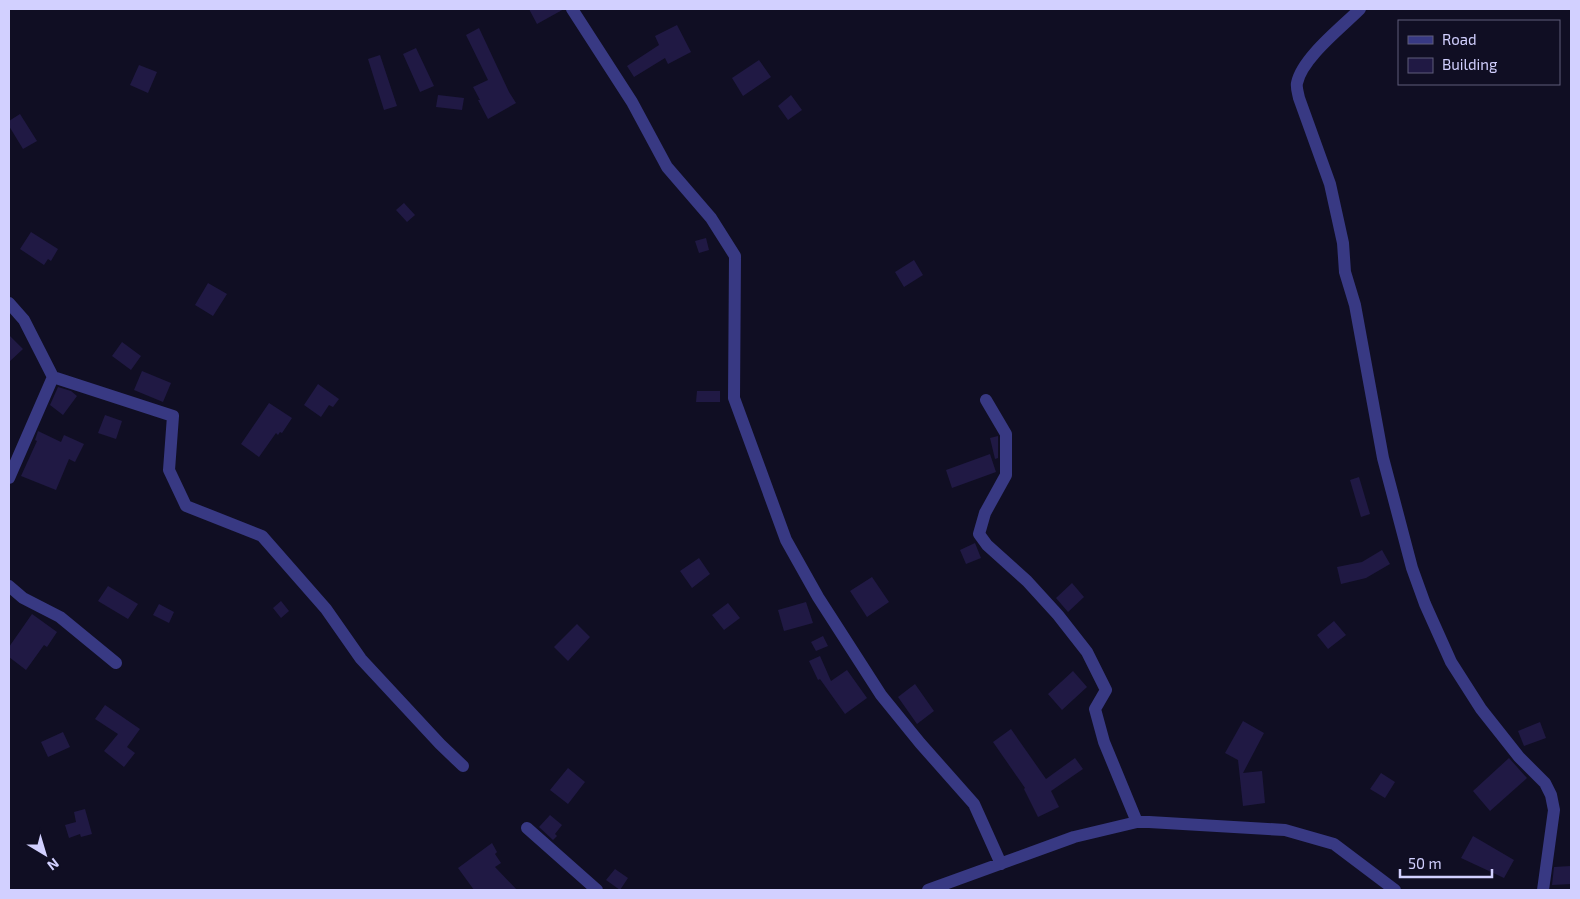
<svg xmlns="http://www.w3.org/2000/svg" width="1580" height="899" viewBox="0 0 1580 899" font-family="'Exo 2',sans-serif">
<rect width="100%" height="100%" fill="#100e23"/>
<path fill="#201944" d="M 529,9 L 564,9 L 537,24 Z
M 677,25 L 691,52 L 668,64 L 665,58 L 634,77 L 627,66 L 659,45 L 655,36 Z
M 479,28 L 509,92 L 516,103 L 488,119 L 478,100 L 480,100 L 473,87 L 488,80 L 466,35 Z
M 416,48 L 434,86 L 420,92 L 403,54 Z
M 380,55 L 397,106 L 384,110 L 368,59 Z
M 759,60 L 771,77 L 743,96 L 732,78 Z
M 139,65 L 157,72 L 148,93 L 130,85 Z
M 438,95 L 464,98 L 462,110 L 436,107 Z
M 791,95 L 802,110 L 788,120 L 778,106 Z
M 20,114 L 37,141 L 23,149 L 9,126 L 9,121 Z
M 404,203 L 415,215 L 407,222 L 396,210 Z
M 31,232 L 58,249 L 51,261 L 48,259 L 44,265 L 20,249 Z
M 706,238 L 709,250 L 699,253 L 695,241 Z
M 914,260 L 923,275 L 904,287 L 895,272 Z
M 208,283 L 227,294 L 213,316 L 195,305 Z
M 9,335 L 23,349 L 9,362 Z
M 122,342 L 141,356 L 131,370 L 112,356 Z
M 142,371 L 171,383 L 163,402 L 134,390 Z
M 318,384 L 339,399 L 333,407 L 329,405 L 321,417 L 304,405 Z
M 58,387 L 71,391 L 77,396 L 63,415 L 50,405 Z
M 697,391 L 720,391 L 720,402 L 696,402 Z
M 269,403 L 292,418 L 282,433 L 280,432 L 278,435 L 276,433 L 259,457 L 241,444 Z
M 105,415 L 122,421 L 116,439 L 98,433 Z
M 38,431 L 61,442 L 64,435 L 84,444 L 75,462 L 69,459 L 56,490 L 21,476 L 37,441 L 35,440 Z
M 998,436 L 998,458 L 995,459 L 990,438 Z
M 990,454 L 996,472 L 952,488 L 946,470 Z
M 1359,477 L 1370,514 L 1361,517 L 1350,480 Z
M 975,543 L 981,558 L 966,564 L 960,550 Z
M 1382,550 L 1390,564 L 1366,578 L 1341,584 L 1337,567 L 1362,562 Z
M 699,558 L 710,574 L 692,588 L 680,571 Z
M 872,577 L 889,602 L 867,617 L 850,591 Z
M 1072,583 L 1084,597 L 1068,612 L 1056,598 Z
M 108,586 L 138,604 L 128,619 L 98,601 Z
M 281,601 L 289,611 L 281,618 L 273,608 Z
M 806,602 L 813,623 L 784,631 L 778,610 Z
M 728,603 L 740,618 L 724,630 L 712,615 Z
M 159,604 L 174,612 L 169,623 L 153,615 Z
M 32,614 L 57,632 L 47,647 L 44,645 L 26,670 L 9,657 L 9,647 Z
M 1334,621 L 1346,635 L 1328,649 L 1317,635 Z
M 577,624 L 590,637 L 568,661 L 554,647 Z
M 823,636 L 828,646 L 816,651 L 811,642 Z
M 820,656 L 831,681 L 847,670 L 867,698 L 845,714 L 820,679 L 818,680 L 809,661 Z
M 1073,671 L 1087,687 L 1062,710 L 1048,694 Z
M 915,684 L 934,711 L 917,724 L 898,697 Z
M 105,705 L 140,729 L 127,747 L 135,753 L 124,767 L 104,751 L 118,734 L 95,719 Z
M 1243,721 L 1264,733 L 1243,773 L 1262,771 L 1265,803 L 1243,806 L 1238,760 L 1225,753 Z
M 1540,722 L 1546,738 L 1524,746 L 1518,731 Z
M 1011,729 L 1046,779 L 1075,758 L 1083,769 L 1051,791 L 1059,807 L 1038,817 L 1024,789 L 1025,788 L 993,742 Z
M 63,732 L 70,747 L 48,757 L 41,742 Z
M 1509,758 L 1527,778 L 1490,811 L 1473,791 Z
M 568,768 L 585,782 L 568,804 L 550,790 Z
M 1381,773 L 1395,782 L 1385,798 L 1370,789 Z
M 85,809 L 92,834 L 81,837 L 80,834 L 69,838 L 65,825 L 76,822 L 74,812 Z
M 550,815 L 562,825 L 555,834 L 557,836 L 553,840 L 539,827 Z
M 1473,836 L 1514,860 L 1504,878 L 1461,858 Z
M 492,843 L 497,852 L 495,854 L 501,863 L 495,867 L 517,890 L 474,890 L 458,868 Z
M 1571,866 L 1571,884 L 1552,885 L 1554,867 Z
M 615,869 L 628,878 L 620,890 L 606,880 Z"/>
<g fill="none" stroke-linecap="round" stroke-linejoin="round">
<path stroke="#383983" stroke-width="12" d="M 572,9 L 632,102 L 667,167 L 711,218 L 735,256 L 734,398 L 786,540 L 818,597 L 881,695 L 920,743 L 974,804 L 1001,864
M 1360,9 C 1342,27 1302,58 1297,83 C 1296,87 1298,93 1299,98 L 1330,184 L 1343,243 L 1345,272 L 1355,305 L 1383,458 L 1412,568 L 1425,604 L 1451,662 L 1481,709 L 1519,757 L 1545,783 L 1551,795 L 1554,810 L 1543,890
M 9,303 L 24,320 L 53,377 L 173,416 L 169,470 L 186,506 L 262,536 L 326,609 L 361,659 L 440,744 L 463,766
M 986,400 L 1006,434 L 1006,475 L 985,513 L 979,534 L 987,545 L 1027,581 L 1058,615 L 1087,652 L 1106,690 L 1095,709 L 1104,742 L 1137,822
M 9,478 L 53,377
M 9,586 L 23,598 L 60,617 L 116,663
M 527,828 L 597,890
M 928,890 L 1074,837 L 1137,822 L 1149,822 L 1285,830 L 1334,844 L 1395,890"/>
</g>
<rect width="1580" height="899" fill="none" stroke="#d2d0ff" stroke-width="20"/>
<rect x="1398" y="20" width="162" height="65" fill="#100e23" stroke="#5e5c7b"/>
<rect x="1408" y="36" width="25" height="8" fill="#383983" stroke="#5e5c7b"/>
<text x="1442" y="45" font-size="15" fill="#d2d0ff">Road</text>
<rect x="1408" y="58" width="25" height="15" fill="#201944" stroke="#5e5c7b"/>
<text x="1442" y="70" font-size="15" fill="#d2d0ff">Building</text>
<g transform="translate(45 854) rotate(142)" stroke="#100e23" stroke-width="4" paint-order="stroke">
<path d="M0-4L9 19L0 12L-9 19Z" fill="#d2d0ff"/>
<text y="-8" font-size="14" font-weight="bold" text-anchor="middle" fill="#d2d0ff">N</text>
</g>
<path d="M1400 869v8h92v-8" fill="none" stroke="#d2d0ff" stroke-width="2.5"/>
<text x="1408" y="869" font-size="15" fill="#d2d0ff" stroke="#100e23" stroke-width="4" paint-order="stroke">50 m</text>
</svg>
